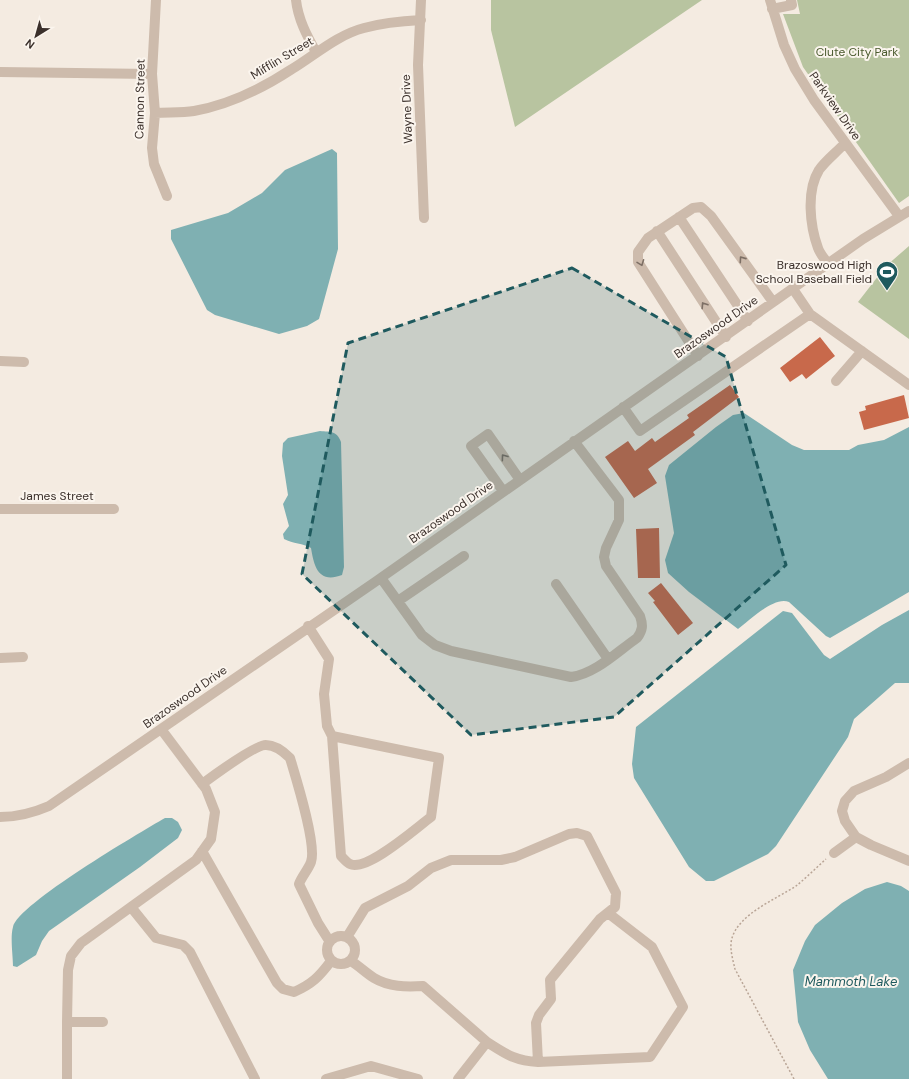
<svg xmlns="http://www.w3.org/2000/svg" width="909" height="1079" viewBox="0 0 909 1079" font-family="'DM Sans',sans-serif">
<rect width="100%" height="100%" fill="#f4ebe1"/>
<path fill="#b8c4a0" d="M 491,0 L 702,0 L 515,127 L 491,30 Z
M 797,0 L 909,0 L 909,196 L 899,203 L 803,67 L 783,14 L 800,14 Z
M 909,246 L 909,339 L 858,302 L 886,266 Z"/>
<path fill="#7fb0b2" d="M 332,149 L 337,153 L 338,249 L 319,319 L 307,326 L 279,334 L 215,315 L 207,310 L 171,239 L 171,230 L 228,213 L 262,193 L 285,170 Z
M 744,413 L 792,445 L 804,450 L 849,450 L 858,445 L 884,440 L 909,427 L 909,592 L 830,638 L 826,636 L 789,602 C 774,596 750,620 738,629 L 689,592 L 668,573 L 665,560 L 674,533 L 665,476 L 669,465 L 716,427 L 733,415 Z
M 320,431 C 331,432 337,431 341,442 L 344,567 L 342,575 C 318,584 314,566 311,548 C 303,543 293,544 284,539 L 283,534 L 289,526 L 283,504 L 288,495 L 282,456 L 283,443 L 288,438 Z
M 909,610 L 909,683 L 895,683 L 854,719 L 848,737 L 776,846 L 768,854 L 714,881 L 706,881 L 689,867 L 634,778 L 632,764 L 636,727 L 783,611 L 792,613 L 824,655 L 830,659 L 882,625 Z
M 165,818 L 172,818 L 178,822 L 182,830 L 178,838 L 140,867 L 49,931 L 42,941 L 36,955 L 17,967 L 13,966 C 13,956 10,937 13,927 C 18,904 139,833 165,818 Z
M 887,882 L 901,886 L 909,891 L 909,1079 L 828,1079 L 810,1050 L 798,1022 L 793,970 L 805,941 L 815,925 L 842,903 L 865,889 Z"/>
<path fill="#c8694b" d="M 820,337 L 835,356 L 806,379 L 802,374 L 790,382 L 780,368 Z
M 730,385 L 739,397 L 693,432 L 695,435 L 648,469 L 657,483 L 634,498 L 605,457 L 628,441 L 635,451 L 652,438 L 655,442 L 689,418 L 687,415 Z
M 904,395 L 909,418 L 864,430 L 859,412 L 866,410 L 865,406 Z
M 659,528 L 660,578 L 638,578 L 636,529 Z
M 661,583 L 693,623 L 678,635 L 653,602 L 655,601 L 648,593 Z"/>
<g fill="none" stroke-linecap="round" stroke-linejoin="round">
<path stroke="#b9a596" stroke-width="1.5" stroke-dasharray="2 2" stroke-linecap="butt" d="M 794,1079 L 735,969 C 733,960 729,948 732,938 C 739,914 776,899 796,886 C 806,878 816,868 826,859"/>
<path stroke="#cdbbac" stroke-width="10" d="M 156,0 L 152,74 L 155,113 L 152,148 L 154,164 L 167,196
M 296,0 C 298,19 307,36 316,52
M 421,0 L 418,65 L 424,218
M 770,0 L 784,45 L 795,69 L 814,100 L 899,216
M 772,9 L 792,5 L 791,0
M 0,72 L 152,74
M 155,113 C 168,112 181,113 194,111 C 228,105 263,88 292,69 C 315,55 337,35 364,28 C 382,23 402,21 421,20
M 679,217 L 748,321
M 657,231 L 726,337
M 828,264 C 825,259 820,254 818,248 C 810,226 806,191 819,170 C 826,160 837,152 845,143
M 793,289 L 810,314 L 909,385
M 698,356 L 638,262 L 638,252 L 648,238 L 693,208 L 701,207 L 711,216 L 773,302
M 0,361 L 24,362
M 836,381 L 862,351
M 623,407 L 640,431 L 810,314
M 503,491 L 471,446 L 488,434 L 520,480
M 0,509 L 114,509
M 381,578 L 422,635 L 435,645 L 451,651 L 571,677 C 595,674 617,652 637,638 C 643,630 643,625 640,616 L 606,566 L 604,557 L 606,548 L 619,520 L 619,500 L 574,441
M 556,584 L 608,659
M 398,601 L 464,556
M 308,626 L 329,659 L 324,694 L 327,726 L 332,736 L 439,758 L 431,817 C 416,828 367,872 350,864 C 347,863 343,858 341,856 L 332,736
M 0,658 L 23,657
M 202,784 C 213,776 256,744 266,745 C 276,745 284,752 290,758 C 296,778 317,845 311,862 C 308,870 302,876 299,884 L 318,923 L 330,942
M 0,817 C 18,817 33,813 49,806 L 375,582 L 863,239 L 909,211
M 856,837 L 845,821 L 842,811 L 845,801 L 854,791 L 886,777 L 909,763
M 202,851 L 277,983 L 283,989 L 294,992 C 312,984 319,977 331,961
M 834,853 L 856,837 L 871,845 L 909,861
M 131,907 L 156,938 L 183,945 L 190,952 L 255,1079
M327 950a14 14 0 1 1 28 0a14 14 0 1 1-28 0Z
M 347,937 L 365,908 L 408,886 L 431,868 L 451,860 L 501,860 L 515,857 L 569,834 L 577,833 L 587,836 L 616,893 L 615,907 L 600,919 L 550,980 L 551,999 L 539,1015 L 536,1023 L 538,1062 C 515,1061 506,1054 487,1042
M 351,961 C 359,966 366,973 374,978 C 389,987 406,987 423,986 L 487,1042 L 458,1079
M 67,1022 L 68,970 L 71,956 L 81,943 L 196,860 L 211,839 L 215,812 L 206,789 L 161,729
M 538,1062 L 650,1057 L 683,1007 L 652,947 L 608,913
M 67,1079 L 67,1022 L 103,1022
M 326,1079 L 371,1066 L 418,1079"/>
</g>
<defs><path id="oneway-chevron" d="M-2-3.5L2.5 0L-2 3.5" fill="none" stroke-width="1.6" stroke-linecap="round" stroke-linejoin="round"/></defs>
<g stroke="#7d6f65">
<use href="#oneway-chevron" transform="translate(742 259) rotate(-125)"/>
<use href="#oneway-chevron" transform="translate(641 263) rotate(69)"/>
<use href="#oneway-chevron" transform="translate(704 305) rotate(-123)"/>
<use href="#oneway-chevron" transform="translate(504 457) rotate(-126)"/>
</g>
<path fill="#1f5a5e" fill-opacity="0.2" stroke="#1f5a5e" stroke-width="3" stroke-dasharray="8 5" stroke-linejoin="round" d="M 572,268 L 726,357 L 786,565 L 614,717 L 471,735 L 302,574 L 348,343 Z"/>
<defs>
<g id="stadium-pin" transform="scale(1.15)"><path d="M0 17L-7.5 6A9.5 9.5 0 1 1 7.5 6Z" fill="#1f5a5e" stroke="#fbf5ee"/><path d="M0-5a6.5 5 0 1 0 0 10a6.5 5 0 1 0 0-10ZM-3.5-1.8h7v3.6h-7Z" fill="#fff"/></g>
</defs>
<g fill-rule="evenodd">
<use href="#stadium-pin" x="887" y="272"/>
</g>
<g text-anchor="middle" stroke-width="4" stroke-linejoin="round" paint-order="stroke">
<g font-size="12" fill="#4a5a2e" stroke="#fbf5ee">
<text x="857" y="56">Clute City Park</text>
</g>
<g font-size="12" fill="#3b302b" stroke="#fbf5ee">
<text transform="translate(282 58) rotate(-31)" y="4">Mifflin Street</text>
<text transform="translate(140 99) rotate(-89)" y="4">Cannon Street</text>
<text transform="translate(835 106) rotate(55)" y="4">Parkview Drive</text>
<text transform="translate(407 109) rotate(-92)" y="4">Wayne Drive</text>
<text transform="translate(716 327) rotate(-35)" y="4">Brazoswood Drive</text>
<text x="57" y="500">James Street</text>
<text transform="translate(451 512) rotate(-35)" y="4">Brazoswood Drive</text>
<text transform="translate(185 697) rotate(-35)" y="4">Brazoswood Drive</text>
</g>
<g font-size="12" fill="#3b302b" stroke="#fbf5ee" text-anchor="end">
<text x="872" y="269">Brazoswood High<tspan x="872" dy="14">School Baseball Field</tspan></text>
</g>
<g font-size="13" font-style="italic" fill="#1f5a5e" stroke="#fbf5ee">
<text x="851" y="986">Mammoth Lake</text>
</g>
</g>
<g transform="translate(36 36) rotate(217)" stroke="#fbf5ee" stroke-width="3" paint-order="stroke">
<path d="M0-3L7 15L0 10L-7 15Z" fill="#3b302b"/>
<text y="-6" font-size="11" font-weight="bold" text-anchor="middle" fill="#3b302b">N</text>
</g>
</svg>
